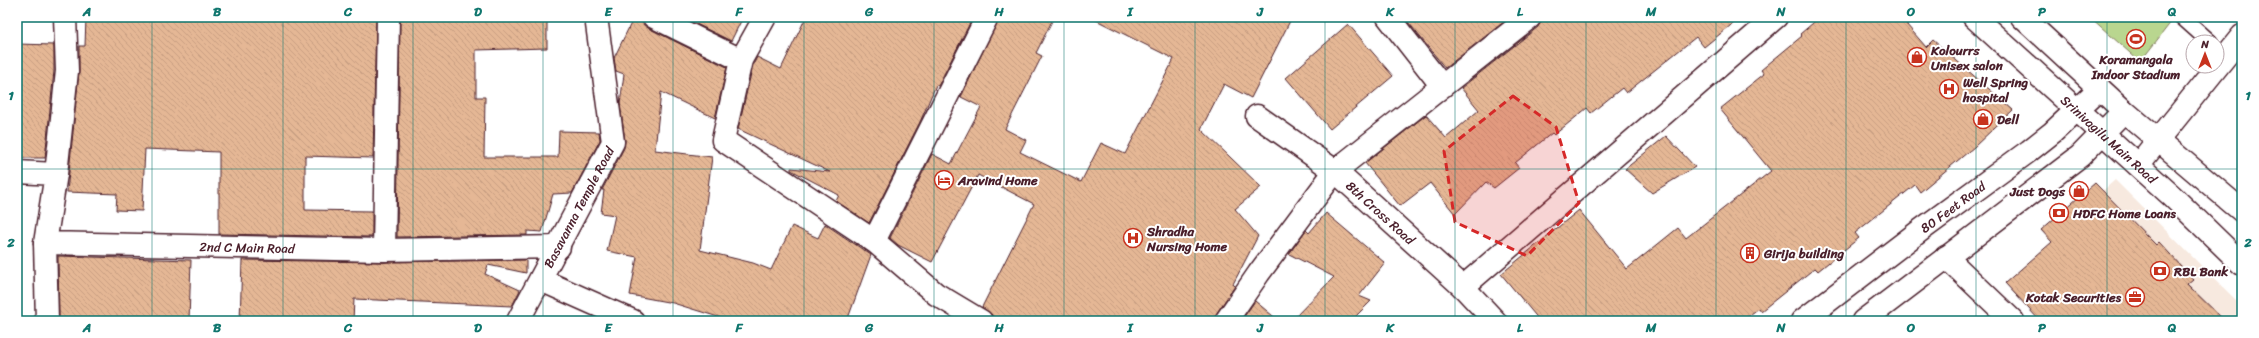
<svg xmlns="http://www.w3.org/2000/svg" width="2259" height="338" viewBox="0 0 2259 338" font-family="Sriracha,sans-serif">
<defs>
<pattern id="building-back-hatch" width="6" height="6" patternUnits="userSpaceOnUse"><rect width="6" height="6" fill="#e5b795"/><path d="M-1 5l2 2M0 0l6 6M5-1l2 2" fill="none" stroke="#c69d81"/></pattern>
</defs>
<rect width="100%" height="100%" fill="#fff"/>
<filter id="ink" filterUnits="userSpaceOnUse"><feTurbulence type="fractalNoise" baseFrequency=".025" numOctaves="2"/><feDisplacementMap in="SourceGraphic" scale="8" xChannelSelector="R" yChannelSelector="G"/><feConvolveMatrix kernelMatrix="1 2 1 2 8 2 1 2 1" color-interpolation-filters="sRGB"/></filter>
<g filter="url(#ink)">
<path fill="#f7e9df" d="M 2115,180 L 2242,306 L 2242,321 L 2129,321 L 2049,238 Z"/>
<path fill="#b9d68f" stroke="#827a5d" d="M 2090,17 L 2175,17 L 2140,62 Z"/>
<path fill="url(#building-back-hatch)" stroke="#4a1f2b" d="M 86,17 L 376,17 L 373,158 L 305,156 L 305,210 L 372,211 L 372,237 L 219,234 L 219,152 L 145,149 L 142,211 L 116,210 L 117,194 L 67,192 L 79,72 L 79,46 L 85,46 Z
M 400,17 L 547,17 L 547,48 L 476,50 L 476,97 L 485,97 L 484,157 L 558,157 L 559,131 L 599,132 L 600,140 L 572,193 L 553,194 L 542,232 L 527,231 L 527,235 L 397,237 Z
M 634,17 L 642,17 L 643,24 L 648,28 L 727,67 L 715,118 L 661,92 L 655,150 L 712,157 L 700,250 L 753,263 L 771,270 L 792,226 L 818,238 L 825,224 L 871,255 L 847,321 L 731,321 L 673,303 L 630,295 L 637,257 L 607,251 L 615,215 L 601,213 L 604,190 L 602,190 L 624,148 L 625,141 L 620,104 L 624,74 L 616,71 L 614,58 Z
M 682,17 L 743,17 L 731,41 Z
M 806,17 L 973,17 L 938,86 L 936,85 L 920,122 L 869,223 L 836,201 L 839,195 L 791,170 L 791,168 L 830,172 L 738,129 L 753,65 L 757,57 L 781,69 Z
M 999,17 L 1054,17 L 1036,53 L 1042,56 L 1005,129 L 1026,140 L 1020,152 L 1081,182 L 1101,143 L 1125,154 L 1174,59 L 1090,17 L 1292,17 L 1251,98 L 1224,84 L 1201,129 L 1261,187 L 1235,209 L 1258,236 L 1233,284 L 1235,286 L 1216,314 L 1214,321 L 993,321 L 992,315 L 982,307 L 1034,204 L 978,175 L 932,262 L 898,245 L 890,238 L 932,154 L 951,164 L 981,107 L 961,97 Z
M 1404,17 L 1510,17 L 1445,68 Z
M 1542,17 L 1741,17 L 1704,47 L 1696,37 L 1626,93 L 1622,88 L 1591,113 L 1587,108 L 1554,135 L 1552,133 L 1515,163 L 1519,168 L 1494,188 L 1486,182 L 1455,214 L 1430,183 L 1400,206 L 1365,163 L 1426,115 L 1446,138 L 1479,110 L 1461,88 L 1538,27 Z
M 1820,17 L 1900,17 L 1926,47 L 1933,40 L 2013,110 L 1974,147 L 1920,192 L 1915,185 L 1855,233 L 1859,238 L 1818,271 L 1815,268 L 1761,311 L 1759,308 L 1742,321 L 1540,321 L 1501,274 L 1579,210 L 1627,269 L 1678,228 L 1686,238 L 1771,171 L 1720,109 L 1764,74 L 1761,70 L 1802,36 L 1800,34 Z
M 1348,24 L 1393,76 L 1330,129 L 1286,78 Z
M 17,44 L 54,45 L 54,71 L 45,158 L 17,158 Z
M 1666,136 L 1695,167 L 1652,193 L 1625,169 Z
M 2095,183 L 2156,245 L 2159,242 L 2193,279 L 2187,284 L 2225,321 L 2040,321 L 2005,283 L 2052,242 L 2041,230 Z
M 1326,213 L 1385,263 L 1359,296 L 1371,301 L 1351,321 L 1291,321 L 1334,277 L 1289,254 L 1306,230 L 1309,233 Z
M 58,256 L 191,260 L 189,321 L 59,319 Z
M 242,260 L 384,262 L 526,260 L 526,273 L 488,265 L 485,274 L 520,290 L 512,306 L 354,299 L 353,321 L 240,321 Z
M 1255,301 L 1279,321 L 1241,321 Z"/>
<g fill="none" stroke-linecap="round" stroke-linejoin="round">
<g stroke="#4a1f2b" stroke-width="18">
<path id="lane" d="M 2182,17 L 2210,42"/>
</g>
<g stroke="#4a1f2b" stroke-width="25">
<g id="street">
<path d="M 654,17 L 741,60"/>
<path d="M 765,17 L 741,60 L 723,140 L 874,241 L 936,294 L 981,321"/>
<path d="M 1388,17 L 1442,86"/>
<path id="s1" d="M 1257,116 L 1335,171 L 1463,287 L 1495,321"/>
<path d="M 2138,165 L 2242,36"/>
<path id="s2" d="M 17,172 L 56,174 L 45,243 L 384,250 L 559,247"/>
<path d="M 56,174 L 67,71 L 65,17"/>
<path d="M 874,241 L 987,17"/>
<path d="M 45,243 L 47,321"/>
<path d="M 384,250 L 388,17"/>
<path d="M 1946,257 L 2013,321"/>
<path d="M 541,280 L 633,321"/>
<path d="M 1463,287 L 1776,17"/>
<path id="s3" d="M 518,321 L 613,142 L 596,17"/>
<path d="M 1226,321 L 1259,273 L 1335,171 L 1530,17"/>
</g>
</g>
<g stroke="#4a1f2b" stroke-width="25">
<g id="secondary">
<path id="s4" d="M 1974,17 L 2173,197 L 2242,264"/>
<path d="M 2022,17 L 2124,111 L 2242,211"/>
<path id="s5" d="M 1802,321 L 1921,230 L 2029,151 L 2053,132 L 2099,89"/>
<path d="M 1863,321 L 2080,156 L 2124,111"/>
</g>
</g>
<use href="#lane" stroke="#fff" stroke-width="15"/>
<use href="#street" stroke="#fff" stroke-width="22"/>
<use href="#secondary" stroke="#fff" stroke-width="22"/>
</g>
</g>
<path fill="#d62828" fill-opacity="0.2" stroke="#d62828" stroke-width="3" stroke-dasharray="8 5" stroke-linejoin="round" d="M 1513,96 L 1556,127 L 1579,203 L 1527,256 L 1455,222 L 1444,151 Z"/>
<path fill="none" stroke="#0f766e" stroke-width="1" stroke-opacity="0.55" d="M 152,17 L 152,321M 283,17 L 283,321M 413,17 L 413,321M 543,17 L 543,321M 673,17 L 673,321M 804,17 L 804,321M 934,17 L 934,321M 1064,17 L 1064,321M 1195,17 L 1195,321M 1325,17 L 1325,321M 1455,17 L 1455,321M 1586,17 L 1586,321M 1716,17 L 1716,321M 1846,17 L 1846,321M 1976,17 L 1976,321M 2107,17 L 2107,321M 17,169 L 2242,169"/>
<defs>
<g id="stadium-ring" transform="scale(1)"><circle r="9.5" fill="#fff" stroke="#c8321e" stroke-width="1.5"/><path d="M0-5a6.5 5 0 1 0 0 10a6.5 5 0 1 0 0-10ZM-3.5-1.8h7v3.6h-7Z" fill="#c8321e"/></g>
<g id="shop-ring" transform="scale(1)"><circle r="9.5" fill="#fff" stroke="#c8321e" stroke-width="1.5"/><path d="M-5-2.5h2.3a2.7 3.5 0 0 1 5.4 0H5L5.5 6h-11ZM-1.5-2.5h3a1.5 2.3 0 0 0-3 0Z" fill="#c8321e"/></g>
<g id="hospital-ring" transform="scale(1)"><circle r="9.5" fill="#fff" stroke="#c8321e" stroke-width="1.5"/><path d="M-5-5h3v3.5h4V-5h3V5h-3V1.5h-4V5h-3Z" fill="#c8321e"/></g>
<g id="hotel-ring" transform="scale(1)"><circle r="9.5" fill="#fff" stroke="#c8321e" stroke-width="1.5"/><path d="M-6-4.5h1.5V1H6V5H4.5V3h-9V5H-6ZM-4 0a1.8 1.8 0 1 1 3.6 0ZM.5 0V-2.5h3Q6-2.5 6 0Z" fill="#c8321e"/></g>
<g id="bank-ring" transform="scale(1)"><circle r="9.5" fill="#fff" stroke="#c8321e" stroke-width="1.5"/><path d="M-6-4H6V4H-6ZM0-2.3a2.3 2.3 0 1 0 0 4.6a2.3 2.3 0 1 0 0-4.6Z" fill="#c8321e"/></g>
<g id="building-ring" transform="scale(1)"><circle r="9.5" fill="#fff" stroke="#c8321e" stroke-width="1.5"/><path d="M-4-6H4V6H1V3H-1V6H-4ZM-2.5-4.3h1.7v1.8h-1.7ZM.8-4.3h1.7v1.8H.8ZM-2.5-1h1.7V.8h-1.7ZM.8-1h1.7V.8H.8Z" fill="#c8321e"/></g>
<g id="office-ring" transform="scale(1)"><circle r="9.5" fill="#fff" stroke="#c8321e" stroke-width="1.5"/><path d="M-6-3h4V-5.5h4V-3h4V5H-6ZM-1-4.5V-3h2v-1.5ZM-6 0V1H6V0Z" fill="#c8321e"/></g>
</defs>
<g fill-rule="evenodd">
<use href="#stadium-ring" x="2136" y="39"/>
<use href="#shop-ring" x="1917" y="57"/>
<use href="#hospital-ring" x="1949" y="89"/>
<use href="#shop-ring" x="1983" y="119"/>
<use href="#hotel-ring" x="944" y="180"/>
<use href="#shop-ring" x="2079" y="191"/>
<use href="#bank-ring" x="2059" y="213"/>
<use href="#hospital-ring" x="1133" y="238"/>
<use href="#building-ring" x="1750" y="253"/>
<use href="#bank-ring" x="2160" y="271"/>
<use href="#office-ring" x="2135" y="297"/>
</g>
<g text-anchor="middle" stroke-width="4" stroke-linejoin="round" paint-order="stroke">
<g font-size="13" font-weight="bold" fill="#4a1f2b" stroke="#fff" text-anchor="start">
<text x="1931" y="55">Kolourrs<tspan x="1931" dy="15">Unisex salon</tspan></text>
<text x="2136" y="64" text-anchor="middle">Koramangala<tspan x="2136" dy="15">Indoor Stadium</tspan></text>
<text x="1963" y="87">Well Spring<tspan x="1963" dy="15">hospital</tspan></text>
<text x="1997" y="124">Dell</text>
<text x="958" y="185">Aravind Home</text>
<text x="2065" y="196" text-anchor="end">Just Dogs</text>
<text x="2073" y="218">HDFC Home Loans</text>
<text x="1147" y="236">Shradha<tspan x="1147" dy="15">Nursing Home</tspan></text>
<text x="1764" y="258">Girija building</text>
<text x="2174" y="276">RBL Bank</text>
<text x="2121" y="302" text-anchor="end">Kotak Securities</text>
</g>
<g font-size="13" fill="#4a1f2b" stroke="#fff">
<text dy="5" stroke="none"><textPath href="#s4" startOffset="182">Srinivagilu Main Road</textPath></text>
<text dy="5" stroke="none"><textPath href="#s5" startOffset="189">80 Feet Road</textPath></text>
<text dy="5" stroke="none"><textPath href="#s3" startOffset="129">Basavanna Temple Road</textPath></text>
<text dy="5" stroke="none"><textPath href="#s1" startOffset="157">8th Cross Road</textPath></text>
<text dy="5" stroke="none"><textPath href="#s2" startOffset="311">2nd C Main Road</textPath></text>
</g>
</g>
<rect width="2259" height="338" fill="none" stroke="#fff" stroke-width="44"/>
<g transform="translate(2205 54)"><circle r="19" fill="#ffffff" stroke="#b7a5aa"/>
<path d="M0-3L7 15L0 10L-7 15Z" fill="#c8321e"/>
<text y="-6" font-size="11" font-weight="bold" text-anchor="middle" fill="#4a1f2b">N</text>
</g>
<rect x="22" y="22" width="2215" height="294" fill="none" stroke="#0f766e" stroke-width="1.5"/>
<g font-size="13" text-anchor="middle" font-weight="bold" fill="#0f766e">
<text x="87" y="16">A</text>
<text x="217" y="16">B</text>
<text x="348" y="16">C</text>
<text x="478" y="16">D</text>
<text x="608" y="16">E</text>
<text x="739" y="16">F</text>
<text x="869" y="16">G</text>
<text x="999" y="16">H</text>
<text x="1130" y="16">I</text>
<text x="1260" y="16">J</text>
<text x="1390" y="16">K</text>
<text x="1520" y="16">L</text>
<text x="1651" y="16">M</text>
<text x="1781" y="16">N</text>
<text x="1911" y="16">O</text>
<text x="2042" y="16">P</text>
<text x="2172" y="16">Q</text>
<text x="11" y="100">1</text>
<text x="2248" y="100">1</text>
<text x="11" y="247">2</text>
<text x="2248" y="247">2</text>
<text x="87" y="332">A</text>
<text x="217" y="332">B</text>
<text x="348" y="332">C</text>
<text x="478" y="332">D</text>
<text x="608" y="332">E</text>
<text x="739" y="332">F</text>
<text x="869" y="332">G</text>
<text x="999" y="332">H</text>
<text x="1130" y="332">I</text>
<text x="1260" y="332">J</text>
<text x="1390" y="332">K</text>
<text x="1520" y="332">L</text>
<text x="1651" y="332">M</text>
<text x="1781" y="332">N</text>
<text x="1911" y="332">O</text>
<text x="2042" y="332">P</text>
<text x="2172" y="332">Q</text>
</g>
</svg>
